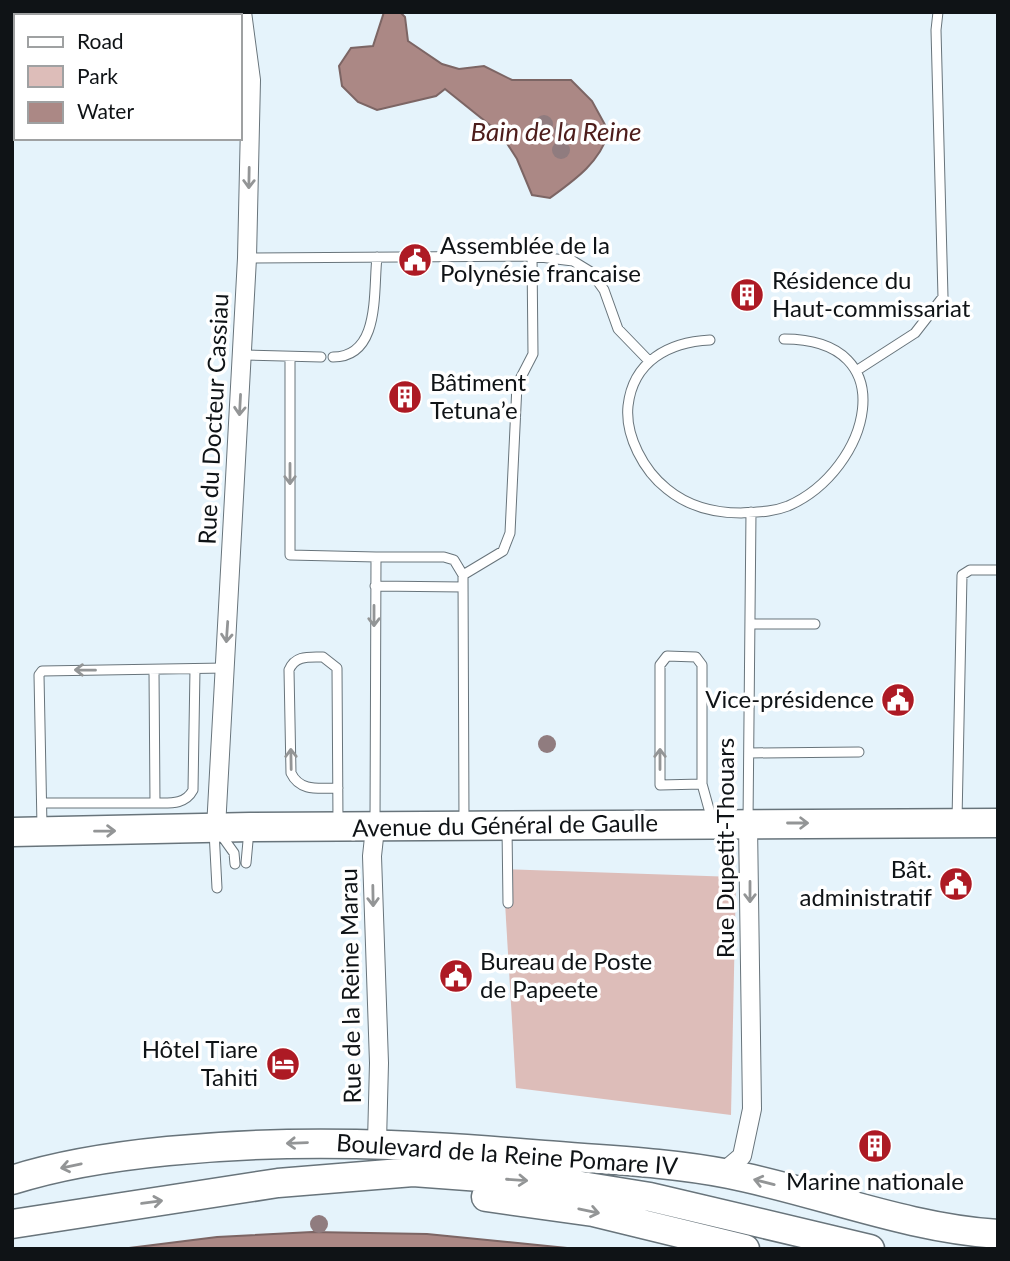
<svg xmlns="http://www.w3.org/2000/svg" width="1010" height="1261" viewBox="0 0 1010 1261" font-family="Lato,sans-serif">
<rect width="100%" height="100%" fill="#e5f3fb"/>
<path fill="#ddbdb9" d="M 503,869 L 736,877 L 731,1115 L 516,1088 Z"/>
<path fill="#ab8885" stroke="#7c6564" stroke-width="2" d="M 384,12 L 400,12 L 405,17 L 408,41 L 442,64 L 459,69 L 484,66 L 512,80 L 571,80 L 592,101 L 609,132 C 599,163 576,179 550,198 L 532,195 L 517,159 L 501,134 L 445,89 L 436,96 L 377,110 L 358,102 L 342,86 L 339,66 L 351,48 L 373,46 Z
M 312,1232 L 427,1234 L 577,1249 L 121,1249 L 217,1237 Z"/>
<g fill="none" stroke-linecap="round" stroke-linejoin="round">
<g stroke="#68747b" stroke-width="11">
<path id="lane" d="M 12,115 L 16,114
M 247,258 L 532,256 L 573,261 L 591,272 L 604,290 L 618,329 L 649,361
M 710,340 C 669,342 633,361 628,406 C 625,436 644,471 667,489 C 689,507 714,513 741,513 C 757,512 773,512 788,506 C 870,470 906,339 784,339
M 243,355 L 321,357
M 290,357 L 290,555 L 376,557 L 375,823
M 333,357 C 381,357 373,291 377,257
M 856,371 L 915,333 L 943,297 L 936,30 L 938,12
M 376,557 L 444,557 L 454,560 L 463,575
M 375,586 L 463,587
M 750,624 L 815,624
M 750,753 L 859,752
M 702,784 L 660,785 L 660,665 L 667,656 L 696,657 L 702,665 L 702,784 L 712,820
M 338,788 C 319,788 300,792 291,773 L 289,670 C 295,655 309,657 323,657 L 337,668 L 338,822
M 42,803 L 155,803 L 154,671
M 155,803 C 170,803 185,805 193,790 L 195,669
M 957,820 L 962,575 L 970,570 L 998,570
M 464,822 L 463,575 L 503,551 L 510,533 L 517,385 L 533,354 L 532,256
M 748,822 L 751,512
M 42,826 L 39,675 L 42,671 L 225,668
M 507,829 L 508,903
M 214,831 L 217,888
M 219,832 L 234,853 L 235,864
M 246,863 L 249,830"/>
</g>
<g stroke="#68747b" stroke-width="20">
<path id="street" d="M 216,828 L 247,258 L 251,80 L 242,12
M 375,828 L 372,856 L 379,1063 L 377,1142
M 722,1173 L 742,1156 L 752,1109 L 748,824"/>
</g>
<g stroke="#68747b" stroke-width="31">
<path id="primary" d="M 217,16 L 227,12
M 12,88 L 16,87
M 12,832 L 250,827 L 998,823
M 12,1180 C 62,1164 117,1156 168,1151 C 297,1138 416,1144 544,1155 C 606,1160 668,1162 729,1174 C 819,1192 906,1228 998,1234
M 486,1197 L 593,1212 L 745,1249
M 12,1224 L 278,1183 L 413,1172 L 563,1183 L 650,1197 L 870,1249"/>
</g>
<use href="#lane" stroke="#fff" stroke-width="9"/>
<use href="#street" stroke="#fff" stroke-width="18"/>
<use href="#primary" stroke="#fff" stroke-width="28"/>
</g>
<g fill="#907c7f">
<circle cx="544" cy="124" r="9"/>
<circle cx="563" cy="131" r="9"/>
<circle cx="561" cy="150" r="9"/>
<circle cx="547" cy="744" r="9"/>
<circle cx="319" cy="1224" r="9"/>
</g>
<defs><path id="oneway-shaft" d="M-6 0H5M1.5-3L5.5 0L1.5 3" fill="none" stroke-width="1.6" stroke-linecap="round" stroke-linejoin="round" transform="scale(1.75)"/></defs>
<g stroke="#939596">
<use href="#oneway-shaft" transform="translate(249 178) rotate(91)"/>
<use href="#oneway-shaft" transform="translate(240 405) rotate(93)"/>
<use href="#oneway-shaft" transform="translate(290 474) rotate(90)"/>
<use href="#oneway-shaft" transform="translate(374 616) rotate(90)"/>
<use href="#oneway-shaft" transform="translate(227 632) rotate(94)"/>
<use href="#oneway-shaft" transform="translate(85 670) rotate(-179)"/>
<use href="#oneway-shaft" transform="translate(291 759) rotate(-91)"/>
<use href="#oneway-shaft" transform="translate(660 759) rotate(-90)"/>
<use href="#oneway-shaft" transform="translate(798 823)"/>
<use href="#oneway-shaft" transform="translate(105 831) rotate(-1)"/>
<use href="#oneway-shaft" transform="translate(750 892) rotate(90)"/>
<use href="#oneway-shaft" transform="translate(373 896) rotate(89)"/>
<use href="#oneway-shaft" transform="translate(297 1143) rotate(178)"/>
<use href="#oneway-shaft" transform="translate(71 1166) rotate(168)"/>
<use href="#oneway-shaft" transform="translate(517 1180) rotate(4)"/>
<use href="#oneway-shaft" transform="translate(764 1182) rotate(-166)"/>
<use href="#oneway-shaft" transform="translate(152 1202) rotate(-8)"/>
<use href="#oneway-shaft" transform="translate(589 1211) rotate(12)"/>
</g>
<defs>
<g id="civic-disc" transform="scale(1.75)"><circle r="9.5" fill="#ad1a24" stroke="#fff"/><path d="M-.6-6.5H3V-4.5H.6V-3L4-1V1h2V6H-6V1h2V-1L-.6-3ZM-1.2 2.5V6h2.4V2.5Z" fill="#fff"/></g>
<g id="building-disc" transform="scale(1.75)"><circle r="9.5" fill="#ad1a24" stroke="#fff"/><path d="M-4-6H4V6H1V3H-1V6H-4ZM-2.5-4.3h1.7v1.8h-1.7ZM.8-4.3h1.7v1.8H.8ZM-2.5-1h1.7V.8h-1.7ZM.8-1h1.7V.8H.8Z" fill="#fff"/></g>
<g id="hotel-disc" transform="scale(1.75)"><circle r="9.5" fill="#ad1a24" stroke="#fff"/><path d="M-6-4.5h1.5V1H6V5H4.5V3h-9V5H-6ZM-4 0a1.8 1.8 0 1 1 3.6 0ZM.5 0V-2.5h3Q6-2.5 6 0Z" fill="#fff"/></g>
</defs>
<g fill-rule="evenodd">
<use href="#civic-disc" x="415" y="260"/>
<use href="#building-disc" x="747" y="295"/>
<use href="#building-disc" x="405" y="397"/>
<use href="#civic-disc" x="898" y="700"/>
<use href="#civic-disc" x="956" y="884"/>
<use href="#civic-disc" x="456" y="976"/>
<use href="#hotel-disc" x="283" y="1064"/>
<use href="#building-disc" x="875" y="1146"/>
</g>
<g text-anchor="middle" stroke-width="7" stroke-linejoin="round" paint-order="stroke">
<g font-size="24" fill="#0f1316" stroke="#fff" text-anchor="start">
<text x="440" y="254">Assemblée de la<tspan x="440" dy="28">Polynésie francaise</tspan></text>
<text x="772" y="289">Résidence du<tspan x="772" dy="28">Haut-commissariat</tspan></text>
<text x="430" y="391">Bâtiment<tspan x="430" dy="28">Tetuna’e</tspan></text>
<text x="874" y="708" text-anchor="end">Vice-présidence</text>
<text x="932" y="878" text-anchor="end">Bât.<tspan x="932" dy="28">administratif</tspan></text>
<text x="480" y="970">Bureau de Poste<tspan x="480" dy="28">de Papeete</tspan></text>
<text x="258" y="1058" text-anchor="end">Hôtel Tiare<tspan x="258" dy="28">Tahiti</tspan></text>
<text x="875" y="1190" text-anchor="middle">Marine nationale</text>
</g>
<g font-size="24" fill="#0f1316" stroke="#fff">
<text transform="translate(214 419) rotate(-87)" y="8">Rue du Docteur Cassiau</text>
<text transform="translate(505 826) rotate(-1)" y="8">Avenue du Général de Gaulle</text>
<text transform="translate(726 848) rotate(-90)" y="8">Rue Dupetit-Thouars</text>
<text transform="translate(351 986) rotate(-91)" y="8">Rue de la Reine Marau</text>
<text transform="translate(507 1155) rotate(4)" y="8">Boulevard de la Reine Pomare IV</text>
</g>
<g font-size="26" font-style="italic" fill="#4d1d1b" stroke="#fff">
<text x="556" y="141">Bain de la Reine</text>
</g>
</g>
<rect width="1010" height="1261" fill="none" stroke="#0f1316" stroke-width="28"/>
<rect x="14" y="14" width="228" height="126" fill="#ffffff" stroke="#9fa1a2" stroke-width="2"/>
<rect x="28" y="37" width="35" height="10" fill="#ffffff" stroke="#9fa1a2" stroke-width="2"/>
<text x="77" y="49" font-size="21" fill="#0f1316">Road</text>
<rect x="28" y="66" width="35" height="21" fill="#ddbdb9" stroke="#9fa1a2" stroke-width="2"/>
<text x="77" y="84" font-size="21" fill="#0f1316">Park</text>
<rect x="28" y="102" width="35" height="21" fill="#ab8885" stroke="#9fa1a2" stroke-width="2"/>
<text x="77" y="119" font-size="21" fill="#0f1316">Water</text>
</svg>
